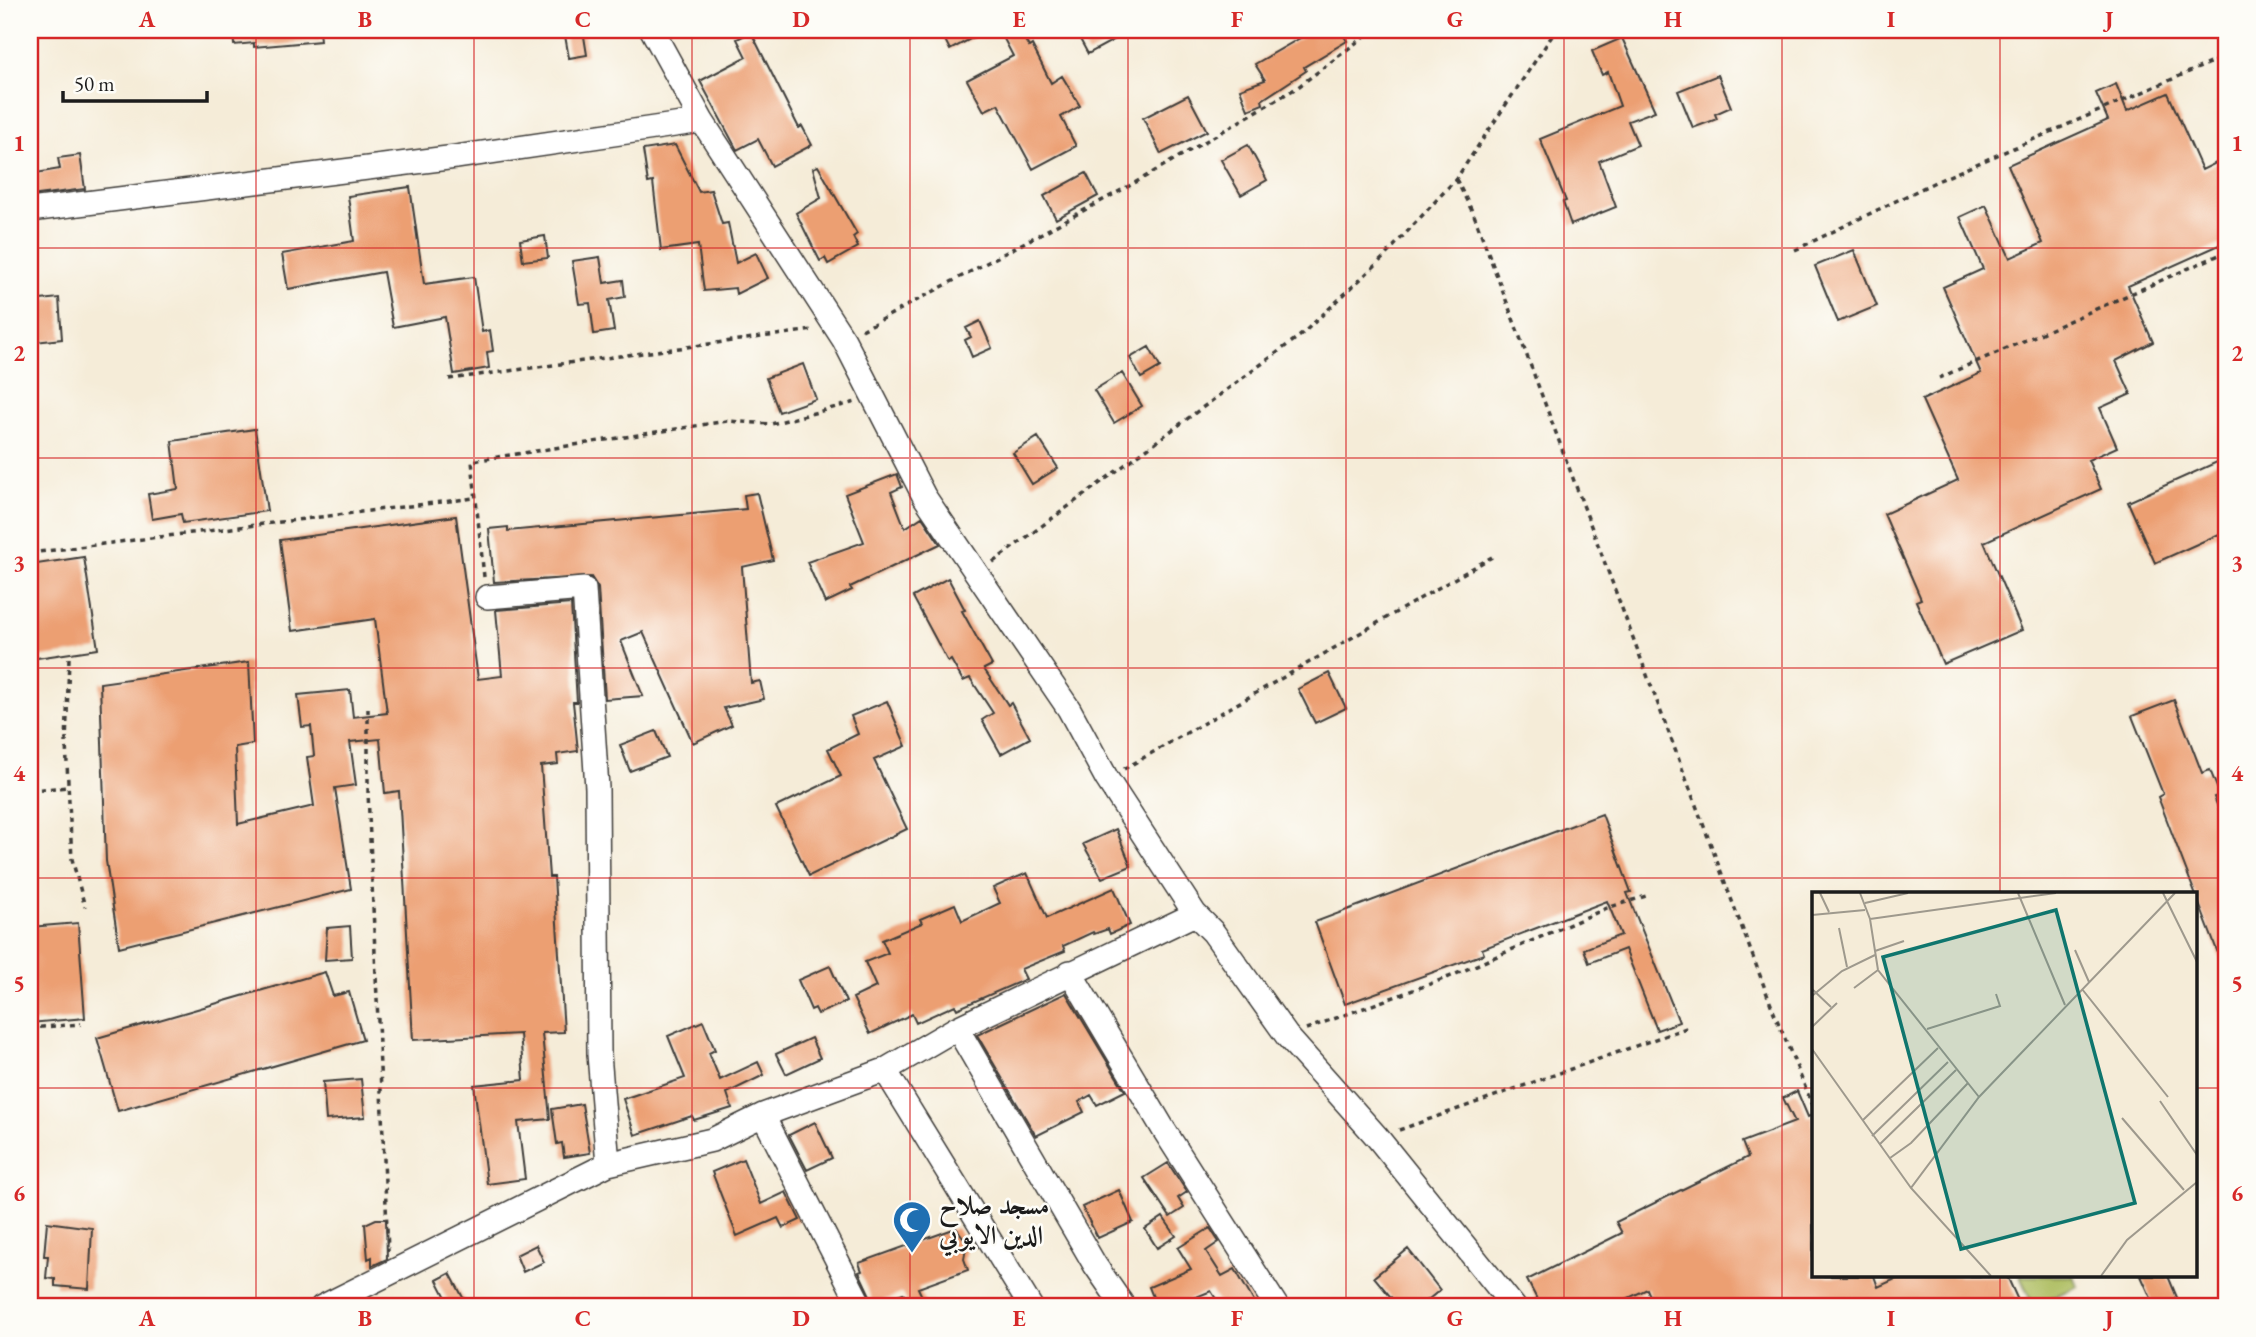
<svg xmlns="http://www.w3.org/2000/svg" width="2256" height="1337" viewBox="0 0 2256 1337" font-family="'EB Garamond',Amiri,serif">
<rect width="100%" height="100%" fill="#fdfcf7"/>
<filter id="ink" filterUnits="userSpaceOnUse"><feTurbulence type="fractalNoise" baseFrequency=".0143" numOctaves="2"/><feDisplacementMap in="SourceGraphic" scale="14" xChannelSelector="R" yChannelSelector="G"/><feConvolveMatrix kernelMatrix="1 2 1 2 8 2 1 2 1" color-interpolation-filters="sRGB"/></filter>
<filter id="wash" filterUnits="userSpaceOnUse"><feTurbulence type="fractalNoise" baseFrequency=".00686" numOctaves="4" result="noise"/><feDisplacementMap in="SourceGraphic" scale="28" xChannelSelector="R" yChannelSelector="G"/><feGaussianBlur stdDeviation="1.57" result="paint"/><feColorMatrix in="noise" values="0 0 0 0 0 0 0 0 0 0 0 0 0 0 0 0 0 1.4 0 .05"/><feComposite in="paint" operator="in"/></filter>
<g filter="url(#wash)">
<rect width="100%" height="100%" fill="#f5ecd8"/>
<path fill="#adbd60" stroke="#646c3e" stroke-width="2" d="M 2020,1276 L 2073,1276 L 2078,1286 L 2033,1306 Z"/>
<g id="blocks">
<path fill="#ec9f72" d="M 233,30 L 319,30 L 320,41 L 254,47 L 254,43 L 234,45 Z
M 564,30 L 583,30 L 587,55 L 569,58 Z
M 940,30 L 987,30 L 950,50 Z
M 1016,30 L 1019,30 L 1029,47 L 1032,45 L 1051,83 L 1062,76 L 1080,106 L 1061,117 L 1076,146 L 1033,169 L 998,104 L 984,111 L 967,80 L 1013,56 L 1003,37 Z
M 1075,30 L 1132,30 L 1088,54 Z
M 1314,30 L 1340,30 L 1347,41 L 1304,67 L 1306,71 L 1262,100 L 1263,104 L 1248,110 L 1240,89 L 1265,80 L 1255,64 Z
M 751,32 L 799,128 L 802,126 L 812,145 L 772,166 L 758,139 L 737,150 L 700,81 L 746,57 L 737,39 Z
M 1622,38 L 1655,111 L 1628,121 L 1638,145 L 1599,161 L 1616,207 L 1571,225 L 1563,202 L 1566,201 L 1540,139 L 1620,106 L 1608,72 L 1602,75 L 1592,51 Z
M 1718,75 L 1731,107 L 1715,114 L 1717,119 L 1693,128 L 1678,91 Z
M 2116,84 L 2127,111 L 2168,93 L 2202,170 L 2226,158 L 2226,242 L 2128,286 L 2153,342 L 2116,361 L 2131,394 L 2100,408 L 2117,447 L 2088,460 L 2101,489 L 1984,542 L 2022,630 L 1943,664 L 1916,601 L 1921,599 L 1884,514 L 1958,480 L 1922,400 L 1981,373 L 1943,287 L 1983,269 L 1960,217 L 1986,205 L 2010,258 L 2043,243 L 2008,165 L 2108,120 L 2096,93 Z
M 1188,95 L 1207,131 L 1161,154 L 1143,118 Z
M 675,145 L 699,192 L 711,190 L 722,224 L 728,223 L 736,263 L 756,253 L 768,278 L 736,294 L 735,288 L 704,291 L 698,245 L 661,250 L 653,182 L 648,183 L 643,150 Z
M 1248,145 L 1267,180 L 1241,195 L 1221,160 Z
M 80,155 L 85,189 L 30,196 L 30,174 L 60,169 L 58,158 Z
M 818,166 L 857,234 L 853,237 L 858,247 L 828,264 L 825,258 L 820,261 L 796,213 L 821,198 L 813,168 Z
M 1086,173 L 1098,196 L 1056,219 L 1044,196 Z
M 410,187 L 424,284 L 474,277 L 482,332 L 490,330 L 493,351 L 487,352 L 489,368 L 454,374 L 445,317 L 393,327 L 383,272 L 288,289 L 282,254 L 354,241 L 348,196 Z
M 545,236 L 548,258 L 523,261 L 520,240 Z
M 1854,250 L 1877,306 L 1838,322 L 1815,266 Z
M 600,257 L 604,283 L 623,280 L 625,297 L 609,300 L 614,331 L 594,334 L 590,303 L 579,304 L 572,261 Z
M 59,298 L 62,339 L 35,342 L 31,301 Z
M 980,321 L 992,348 L 972,357 L 965,340 L 971,337 L 966,328 Z
M 1149,347 L 1160,367 L 1141,378 L 1130,358 Z
M 803,364 L 816,399 L 779,412 L 766,378 Z
M 1122,373 L 1142,406 L 1114,423 L 1094,390 Z
M 255,429 L 267,511 L 183,523 L 181,514 L 152,519 L 148,494 L 178,489 L 172,441 Z
M 1038,437 L 1058,468 L 1032,484 L 1013,453 Z
M 2226,458 L 2226,531 L 2155,563 L 2128,502 Z
M 897,474 L 902,487 L 891,492 L 905,528 L 922,517 L 940,544 L 850,587 L 852,590 L 825,603 L 807,562 L 864,542 L 845,494 Z
M 757,493 L 773,560 L 742,567 L 751,683 L 760,681 L 764,699 L 724,708 L 732,725 L 693,743 L 643,632 L 621,641 L 643,696 L 605,699 L 598,588 L 591,577 L 494,582 L 489,529 L 508,527 L 508,531 L 746,509 L 744,495 Z
M 456,516 L 478,679 L 502,676 L 496,610 L 571,604 L 577,702 L 573,702 L 578,751 L 557,754 L 558,764 L 541,766 L 549,877 L 554,877 L 564,1032 L 542,1033 L 550,1119 L 518,1122 L 525,1179 L 487,1184 L 474,1085 L 524,1080 L 520,1034 L 413,1040 L 399,791 L 385,793 L 380,739 L 350,742 L 356,785 L 335,788 L 351,889 L 119,947 L 106,861 L 100,683 L 249,662 L 253,744 L 235,747 L 238,824 L 314,806 L 307,757 L 314,756 L 311,726 L 302,727 L 298,695 L 350,690 L 353,717 L 387,713 L 375,619 L 292,631 L 280,540 Z
M 84,557 L 98,649 L 30,659 L 30,565 Z
M 948,578 L 965,610 L 962,611 L 992,665 L 984,669 L 1008,705 L 1011,703 L 1030,738 L 1001,754 L 982,720 L 993,713 L 970,678 L 963,681 L 951,660 L 948,662 L 913,597 Z
M 1329,673 L 1346,708 L 1315,723 L 1298,689 Z
M 2174,700 L 2202,773 L 2210,770 L 2220,795 L 2214,797 L 2226,828 L 2226,974 L 2158,797 L 2163,794 L 2132,716 Z
M 887,701 L 906,746 L 874,760 L 907,829 L 809,876 L 776,807 L 841,776 L 828,749 L 858,734 L 851,716 Z
M 656,731 L 667,757 L 630,771 L 620,745 Z
M 1602,814 L 1631,892 L 1627,893 L 1679,1022 L 1657,1030 L 1625,949 L 1589,963 L 1584,949 L 1621,935 L 1607,901 L 1482,949 L 1484,954 L 1345,1004 L 1315,922 Z
M 1116,829 L 1131,866 L 1102,878 L 1083,844 Z
M 1027,873 L 1047,918 L 1114,888 L 1130,925 L 1110,934 L 1108,929 L 1094,934 L 1093,932 L 1063,946 L 1065,951 L 1021,969 L 1026,979 L 957,1009 L 955,1005 L 916,1023 L 912,1014 L 870,1034 L 853,998 L 876,987 L 865,962 L 888,953 L 882,940 L 922,923 L 920,919 L 955,904 L 962,921 L 1000,903 L 993,888 Z
M 78,923 L 85,1018 L 30,1023 L 30,927 Z
M 350,926 L 352,958 L 325,960 L 327,928 Z
M 830,966 L 846,1002 L 818,1014 L 815,1008 L 811,1010 L 798,980 Z
M 325,972 L 333,996 L 349,992 L 363,1040 L 118,1111 L 97,1038 Z
M 1066,993 L 1125,1091 L 1097,1105 L 1091,1095 L 1079,1102 L 1084,1112 L 1036,1136 L 977,1035 Z
M 703,1021 L 715,1050 L 709,1053 L 720,1080 L 758,1062 L 764,1075 L 727,1093 L 732,1108 L 694,1120 L 692,1116 L 635,1135 L 623,1099 L 685,1078 L 668,1036 Z
M 811,1038 L 820,1058 L 786,1074 L 776,1054 Z
M 361,1079 L 365,1117 L 326,1120 L 323,1082 Z
M 1797,1091 L 1808,1117 L 1813,1115 L 1813,1276 L 1874,1276 L 1878,1287 L 1902,1276 L 2007,1276 L 2021,1307 L 1802,1307 L 1799,1300 L 1783,1307 L 1655,1307 L 1647,1289 L 1610,1307 L 1541,1307 L 1527,1280 L 1622,1233 L 1616,1222 L 1748,1157 L 1742,1142 L 1795,1122 L 1783,1098 Z
M 582,1104 L 590,1153 L 564,1157 L 562,1143 L 557,1144 L 552,1109 Z
M 815,1122 L 832,1158 L 807,1170 L 789,1135 Z
M 743,1159 L 761,1204 L 786,1192 L 800,1220 L 783,1228 L 778,1218 L 737,1236 L 712,1172 Z
M 1168,1163 L 1187,1192 L 1178,1198 L 1184,1208 L 1170,1217 L 1144,1178 Z
M 1119,1190 L 1133,1222 L 1098,1238 L 1082,1207 Z
M 1163,1217 L 1176,1236 L 1157,1248 L 1145,1229 Z
M 376,1219 L 386,1219 L 387,1259 L 372,1266 L 372,1257 L 368,1259 L 365,1224 Z
M 47,1222 L 92,1228 L 89,1289 L 55,1286 L 55,1279 L 46,1278 L 48,1256 L 44,1256 Z
M 956,1228 L 967,1242 L 964,1259 L 968,1270 L 918,1288 L 927,1307 L 909,1307 L 903,1293 L 874,1304 L 859,1272 L 862,1271 L 859,1263 Z
M 1210,1228 L 1219,1242 L 1206,1251 L 1222,1276 L 1235,1269 L 1257,1307 L 1221,1307 L 1211,1291 L 1172,1307 L 1157,1307 L 1149,1287 L 1191,1269 L 1178,1248 Z
M 536,1245 L 544,1262 L 523,1272 L 516,1255 Z
M 1408,1249 L 1440,1290 L 1419,1307 L 1399,1307 L 1374,1277 Z
M 450,1273 L 468,1307 L 451,1307 L 437,1280 Z
M 2141,1276 L 2168,1276 L 2181,1307 L 2155,1307 Z"/>
</g>
</g>
<g filter="url(#ink)">
<use href="#blocks" fill-opacity="0" stroke="#3d3b38" stroke-width="2"/>
<g fill="none" stroke-linecap="round" stroke-linejoin="round">
<g stroke="#3d3b38" stroke-width="26">
<path id="minor" d="M 652,30 L 702,121 L 844,340 L 924,496 L 1069,709 L 1107,779 L 1195,914 L 1213,932 L 1287,1036 L 1377,1137 L 1514,1307
M 30,210 L 456,157 L 702,121
M 487,597 L 584,589 L 597,788 L 599,1054 L 608,1164
M 1070,972 L 1164,1130 L 1277,1307
M 957,1028 L 1095,1265 L 1124,1307
M 885,1070 L 1031,1307
M 763,1115 L 861,1307
M 322,1307 L 608,1164 L 712,1140 L 763,1115 L 885,1070 L 957,1028 L 1195,914"/>
</g>
<path stroke="#3d3b38" stroke-width="3.5" stroke-dasharray="5 5" stroke-linecap="butt" d="M 1456,179 L 1474,215 L 1773,1010 L 1813,1106
M 1795,250 L 1935,182 L 2226,56
M 862,330 L 1131,185 L 1298,87 L 1373,30
M 1939,378 L 2226,252
M 449,379 L 813,330
M 30,553 L 474,498
M 993,562 L 1301,335 L 1382,259 L 1456,179 L 1556,30
M 484,577 L 472,461 L 727,421 L 771,424 L 856,402
M 69,658 L 66,744 L 72,859 L 85,907
M 368,708 L 368,792 L 388,1251
M 1124,769 L 1492,557
M 30,790 L 69,787
M 30,1028 L 81,1024
M 1306,1029 L 1449,977 L 1607,908 L 1646,896
M 1399,1130 L 1689,1027"/>
<use href="#minor" stroke="#fff" stroke-width="23"/>
</g>
</g>
<path fill="none" stroke="#d62828" stroke-width="2" stroke-opacity="0.55" d="M 256,30 L 256,1307M 474,30 L 474,1307M 692,30 L 692,1307M 910,30 L 910,1307M 1128,30 L 1128,1307M 1346,30 L 1346,1307M 1564,30 L 1564,1307M 1782,30 L 1782,1307M 2000,30 L 2000,894M 30,248 L 2226,248M 30,458 L 2226,458M 30,668 L 2226,668M 30,878 L 2226,878M 30,1088 L 1813,1088M 2195,1088 L 2226,1088M 2000,1276 L 2000,1307"/>
<defs>
<g id="mosque-pin" transform="scale(2.0125)"><path d="M0 17L-7.5 6A9.5 9.5 0 1 1 7.5 6Z" fill="#1f6fb2" stroke="#fdfcf7"/><path d="M3.5-4.9A6 6 0 1 0 3.5 4.9A5 5 0 1 1 3.5-4.9Z" fill="#fff"/></g>
</defs>
<g fill-rule="evenodd">
<use href="#mosque-pin" x="912" y="1220"/>
</g>
<g text-anchor="middle" stroke-width="5" stroke-linejoin="round" paint-order="stroke">
<g font-size="26" font-weight="bold" fill="#1c1c1c" stroke="#fdfcf7" text-anchor="start">
<text x="939" y="1214">مسجد صلاح<tspan x="939" dy="30">الدين الايوبي</tspan></text>
</g>
</g>
<g transform="translate(1812 892)">
<rect width="385" height="385" fill="#f5ecd8"/>
<path fill="none" stroke="#9e998d" stroke-width="2" d="M 8,1 L 17,20M 48,1 L 58,27 L 66,78 L 167,205M 206,1 L 253,113M 351,1 L 385,70M 53,11 L 96,1M 0,23 L 53,18M 58,27 L 244,1M 27,36 L 35,75M 263,58 L 277,90M 63,59 L 92,49M 42,96 L 66,78M 0,97 L 19,115M 270,97 L 356,205M 0,104 L 30,79 L 63,63M 0,135 L 25,111M 115,137 L 188,114 L 184,102M 0,157 L 99,296M 348,209 L 385,263M 310,226 L 372,298M 51,228 L 126,156M 60,244 L 136,170M 68,252 L 144,178M 78,266 L 99,251 L 156,191M 179,384 L 99,296 L 167,205 L 363,1M 289,384 L 315,348 L 385,290"/>
<path fill="#0f766e" fill-opacity="0.15" stroke="#0f766e" stroke-width="3.5" d="M 244,18 L 323,311 L 149,357 L 71,65 Z"/>
<rect width="385" height="385" fill="none" stroke="#1c1c1c" stroke-width="3.5"/>
</g>
<rect width="2256" height="1337" fill="none" stroke="#fdfcf7" stroke-width="77"/>
<path d="M63 91v10h144v-10" fill="none" stroke="#1c1c1c" stroke-width="3.5"/>
<text x="74" y="91" font-size="21" fill="#1c1c1c" stroke="#fdfcf7" stroke-width="5" paint-order="stroke">50 m</text>
<rect x="38" y="38" width="2180" height="1260" fill="none" stroke="#d62828" stroke-width="2.5"/>
<g font-size="23" text-anchor="middle" font-weight="bold" fill="#d62828">
<text x="147" y="27">A</text>
<text x="365" y="27">B</text>
<text x="583" y="27">C</text>
<text x="801" y="27">D</text>
<text x="1019" y="27">E</text>
<text x="1237" y="27">F</text>
<text x="1455" y="27">G</text>
<text x="1673" y="27">H</text>
<text x="1891" y="27">I</text>
<text x="2109" y="27">J</text>
<text x="19" y="151">1</text>
<text x="2237" y="151">1</text>
<text x="19" y="361">2</text>
<text x="2237" y="361">2</text>
<text x="19" y="571">3</text>
<text x="2237" y="571">3</text>
<text x="19" y="781">4</text>
<text x="2237" y="781">4</text>
<text x="19" y="991">5</text>
<text x="2237" y="991">5</text>
<text x="19" y="1201">6</text>
<text x="2237" y="1201">6</text>
<text x="147" y="1326">A</text>
<text x="365" y="1326">B</text>
<text x="583" y="1326">C</text>
<text x="801" y="1326">D</text>
<text x="1019" y="1326">E</text>
<text x="1237" y="1326">F</text>
<text x="1455" y="1326">G</text>
<text x="1673" y="1326">H</text>
<text x="1891" y="1326">I</text>
<text x="2109" y="1326">J</text>
</g>
</svg>
